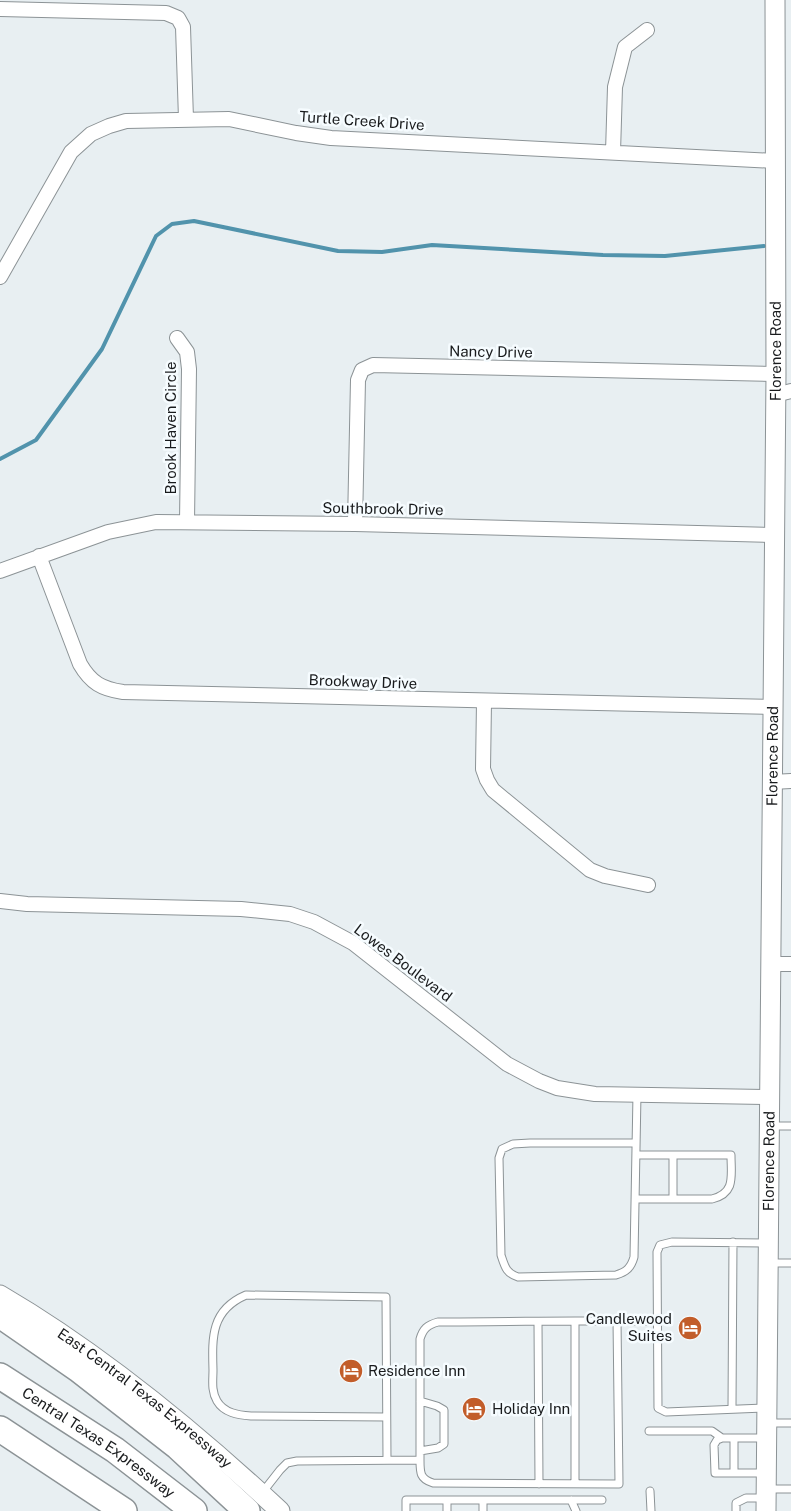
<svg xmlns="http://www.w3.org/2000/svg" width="791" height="1511" viewBox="0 0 791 1511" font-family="'Public Sans',sans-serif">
<rect width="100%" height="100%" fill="#e8eff2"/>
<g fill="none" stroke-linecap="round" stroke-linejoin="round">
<path stroke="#5193ac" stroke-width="4" d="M 0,459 L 36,440 L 102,349 L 156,236 L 172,224 L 194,221 L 338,251 L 382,252 L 432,245 L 603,255 L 665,256 L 764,246"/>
<g stroke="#8c9396" stroke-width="9">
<path id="lane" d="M 771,1126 L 791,1126
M 636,1143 L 530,1143 L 513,1144 L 502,1149 L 499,1158 L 501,1255 C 505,1267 506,1273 518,1277 L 616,1275 C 626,1272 631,1268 634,1257 L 637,1094
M 673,1198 L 673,1157
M 635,1199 L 712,1199 C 736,1193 731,1176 731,1155 L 636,1155
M 769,1263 L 791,1263
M 617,1320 L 619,1484 L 433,1483 C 420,1479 420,1473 420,1460 L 420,1339 C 423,1329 427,1325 438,1322 C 511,1322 584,1320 657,1321
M 538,1322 L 539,1484
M 420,1401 L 437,1406 L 444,1410 L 444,1444 L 438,1448 L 420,1451
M 732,1408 L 733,1242
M 766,1408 L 666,1412 L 658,1408 L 657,1252 L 660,1245 L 672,1242 L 768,1243
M 386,1417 L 251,1416 C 238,1415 224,1413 217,1401 C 211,1391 213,1380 213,1370 C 212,1337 211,1310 246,1295 L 386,1297 L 387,1460
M 769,1423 L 791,1423
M 649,1431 L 712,1431 L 722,1438 L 767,1438
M 722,1438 L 717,1440 L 714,1445 L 715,1473 L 765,1473
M 734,1438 L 734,1473
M 575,1484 L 575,1322
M 766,1489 L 791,1489
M 650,1491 L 651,1511
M 262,1493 L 280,1470 L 287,1463 L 297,1461 L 420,1460
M 447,1500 L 447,1511
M 483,1500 L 483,1511
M 571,1500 L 576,1511
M 406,1511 L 406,1500 L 602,1500
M 736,1511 L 736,1503 L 746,1498 L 766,1498"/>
</g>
<g stroke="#8c9396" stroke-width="16">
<path id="street" d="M 0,9 L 166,13 L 178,18 L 183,27 L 186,119
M 613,152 L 615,87 L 625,47 L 647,30
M 0,277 L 71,152 L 91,134 L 109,126 L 126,121 L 229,119 L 296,133 L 331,138 L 775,161
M 177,338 L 187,352 L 189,369 L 187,522
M 775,395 L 791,391
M 355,524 L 358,380 L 362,370 L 373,365 L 776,374
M 39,556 L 80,664 C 91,683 102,689 123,692 L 772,707
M 0,571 L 108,532 L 156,522 L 355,524 L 774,535
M 484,702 L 483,769 L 487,780 L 493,790 L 590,870 L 605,876 L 648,885
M 772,782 L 791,781
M 0,901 L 27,904 L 241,909 L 290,914 L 314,922 L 353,943 L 507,1064 L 539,1081 L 557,1088 L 595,1094 L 770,1097
M 771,964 L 791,964"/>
</g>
<g stroke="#8c9396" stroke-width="21">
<g id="secondary">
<path id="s1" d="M 0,1295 C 101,1354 194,1431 280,1511"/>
<path id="s2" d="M 766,1511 L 776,374 L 775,0"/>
</g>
</g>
<g stroke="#8c9396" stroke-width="28">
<g id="highway">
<path d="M 0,1315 L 78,1369 L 178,1447 L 247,1511"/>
<path id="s3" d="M 0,1376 L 115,1450 L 194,1511"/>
<path d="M 0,1429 L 124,1511"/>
</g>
</g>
<use href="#lane" stroke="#fff" stroke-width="7"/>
<use href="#street" stroke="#fff" stroke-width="14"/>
<use href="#secondary" stroke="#fff" stroke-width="19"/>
<use href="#highway" stroke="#fff" stroke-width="25"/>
</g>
<defs>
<g id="hotel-disc" transform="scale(1.25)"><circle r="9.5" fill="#c25d2a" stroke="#f6fcff"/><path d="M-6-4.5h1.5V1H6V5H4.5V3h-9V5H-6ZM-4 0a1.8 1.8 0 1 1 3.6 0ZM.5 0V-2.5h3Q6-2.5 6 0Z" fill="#fff"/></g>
</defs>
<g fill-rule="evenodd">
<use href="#hotel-disc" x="690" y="1328"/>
<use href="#hotel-disc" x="351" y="1371"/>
<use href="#hotel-disc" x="474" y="1409"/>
</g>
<g text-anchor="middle" stroke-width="5" stroke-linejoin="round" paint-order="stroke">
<g font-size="15" fill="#191b1d" stroke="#f6fcff">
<text transform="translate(362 121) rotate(4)" y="5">Turtle Creek Drive</text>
<text dy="5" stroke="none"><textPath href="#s2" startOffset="1160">Florence Road</textPath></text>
<text transform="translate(491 352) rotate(1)" y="5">Nancy Drive</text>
<text transform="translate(171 428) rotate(-90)" y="5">Brook Haven Circle</text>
<text transform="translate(383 509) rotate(1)" y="5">Southbrook Drive</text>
<text transform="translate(363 682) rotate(2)" y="5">Brookway Drive</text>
<text dy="5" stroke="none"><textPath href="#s2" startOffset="755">Florence Road</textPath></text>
<text transform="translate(403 963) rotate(37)" y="5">Lowes Boulevard</text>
<text dy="5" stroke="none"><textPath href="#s2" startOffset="350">Florence Road</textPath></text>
<text dy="5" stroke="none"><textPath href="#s1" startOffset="178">East Central Texas Expressway</textPath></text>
<text dy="5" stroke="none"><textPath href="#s3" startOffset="119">Central Texas Expressway</textPath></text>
</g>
<g font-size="15" fill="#191b1d" stroke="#f6fcff" text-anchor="start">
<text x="672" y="1324" text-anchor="end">Candlewood<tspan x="672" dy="17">Suites</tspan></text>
<text x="368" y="1376">Residence Inn</text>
<text x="492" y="1414">Holiday Inn</text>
</g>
</g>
</svg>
